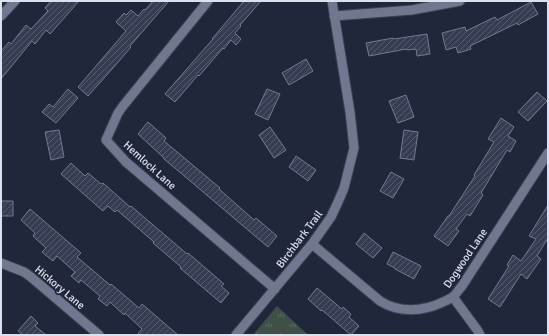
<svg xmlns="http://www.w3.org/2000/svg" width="549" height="336" viewBox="0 0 549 336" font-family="Signika,sans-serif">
<defs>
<pattern id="grass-tufts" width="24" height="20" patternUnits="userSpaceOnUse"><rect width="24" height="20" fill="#3f5147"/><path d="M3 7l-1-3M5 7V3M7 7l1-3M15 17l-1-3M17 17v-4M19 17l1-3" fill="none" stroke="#5a6a62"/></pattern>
<pattern id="building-hatch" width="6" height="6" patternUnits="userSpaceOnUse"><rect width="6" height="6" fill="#353d53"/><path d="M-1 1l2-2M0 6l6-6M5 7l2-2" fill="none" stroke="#52596c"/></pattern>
</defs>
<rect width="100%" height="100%" fill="#21273a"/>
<path fill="url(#grass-tufts)" d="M 277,306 L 308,335 L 253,335 Z"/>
<path fill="url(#building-hatch)" stroke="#727a91" d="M 51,1 L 79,1 L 50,34 L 46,30 L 35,44 L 32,41 L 1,79 L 1,51 L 9,42 L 11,44 L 26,25 L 31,29 L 48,11 L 45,8 Z
M 153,1 L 169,1 L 130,46 L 131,47 L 113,68 L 88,96 L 78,87 L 126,31 L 116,22 L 124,13 L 126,15 L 131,10 L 138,16 L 144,9 L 145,10 Z
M 244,1 L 261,1 L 240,25 L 241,26 L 235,33 L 241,39 L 236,45 L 231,40 L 224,49 L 223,48 L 199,76 L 198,75 L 175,102 L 165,94 L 213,39 L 212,39 Z
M 531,2 L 538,14 L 518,25 L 517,23 L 470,46 L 471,49 L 458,53 L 456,47 L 446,50 L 442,33 L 465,27 L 466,31 L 495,17 L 497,20 Z
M 427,34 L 430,54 L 417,56 L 416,49 L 407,50 L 406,49 L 369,56 L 366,43 L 393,38 L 394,39 Z
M 306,59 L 313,71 L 289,85 L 282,73 Z
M 68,89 L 78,98 L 56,123 L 42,112 L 49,104 L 53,107 Z
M 267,89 L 280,94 L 268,120 L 255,114 Z
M 537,92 L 547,101 L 528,121 L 518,112 Z
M 406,95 L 414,117 L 398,123 L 389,101 Z
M 501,118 L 514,127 L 508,136 L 516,141 L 510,152 L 507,150 L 481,193 L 483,195 L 470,216 L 467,214 L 456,229 L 459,231 L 448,246 L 434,236 L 448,216 L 449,216 L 475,176 L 474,175 L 494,142 L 488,139 Z
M 148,122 L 166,138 L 164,141 L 220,188 L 219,189 L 254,220 L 256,218 L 277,236 L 268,247 L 182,174 L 164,159 L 164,158 L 138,134 Z
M 270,127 L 286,150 L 274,158 L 259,135 Z
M 59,130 L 64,157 L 51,160 L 45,132 Z
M 404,130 L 418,132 L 414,160 L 400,158 Z
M 296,156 L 316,170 L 308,181 L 289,167 Z
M 71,163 L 85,176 L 88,173 L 101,184 L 103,183 L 130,207 L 131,206 L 187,254 L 188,253 L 224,284 L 221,286 L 229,293 L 221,303 L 180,268 L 181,267 L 153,243 L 154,242 L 117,210 L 115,212 L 108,206 L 103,211 L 61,174 Z
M 391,172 L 404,179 L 393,198 L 380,191 Z
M 1,201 L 13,201 L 13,216 L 1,216 Z
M 548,205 L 548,238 L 537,256 L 541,259 L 527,279 L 521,274 L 500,307 L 488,299 L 509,266 L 507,265 L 513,255 L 521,261 L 536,239 L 529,236 Z
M 30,209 L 81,253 L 77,257 L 110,285 L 111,284 L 139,308 L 142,304 L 178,335 L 137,335 L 142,329 L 125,313 L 124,315 L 110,302 L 107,306 L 98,299 L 100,296 L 81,280 L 79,283 L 71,276 L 75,272 L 57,256 L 53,261 L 42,252 L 46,248 L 33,236 L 35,233 L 21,220 Z
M 364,233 L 382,248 L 373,258 L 356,244 Z
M 393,252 L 421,266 L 414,279 L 395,269 L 395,268 L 387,264 Z
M 317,288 L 342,309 L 343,307 L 351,314 L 349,317 L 359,326 L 351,335 L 322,310 L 321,311 L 308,299 Z
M 31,316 L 38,323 L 35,326 L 46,335 L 23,335 L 18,331 Z"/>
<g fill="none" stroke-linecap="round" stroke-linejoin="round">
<g stroke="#3c4152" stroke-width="11">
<path id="street" d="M 208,1 L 123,106 L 118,113 L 106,140 L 126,162 L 275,289
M 1,16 L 15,1
M 334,16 L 412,10 L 460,1
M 312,244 L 380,301 C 399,313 422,312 443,302 C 447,300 451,299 454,296 C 457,293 459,289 462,286 L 548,153
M 1,263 L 24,272 L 31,277 L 99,335
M 453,297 L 478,331 L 480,335
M 236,335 L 312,244 L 331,217 L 338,202 L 344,188 L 354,148 L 350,112 L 332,1"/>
</g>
<use href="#street" stroke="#70788f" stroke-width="9"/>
</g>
<g text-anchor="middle" stroke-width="3.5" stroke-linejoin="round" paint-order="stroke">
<g font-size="11" fill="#dce1ee" stroke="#21273a">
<text transform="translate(150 165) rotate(42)" y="4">Hemlock Lane</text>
<text transform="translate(299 239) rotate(-53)" y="4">Birchbark Trail</text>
<text transform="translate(465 258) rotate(-56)" y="4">Dogwood Lane</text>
<text transform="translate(60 287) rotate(40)" y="4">Hickory Lane</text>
</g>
</g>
<rect width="549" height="336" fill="none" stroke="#dce1ee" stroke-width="4"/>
</svg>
